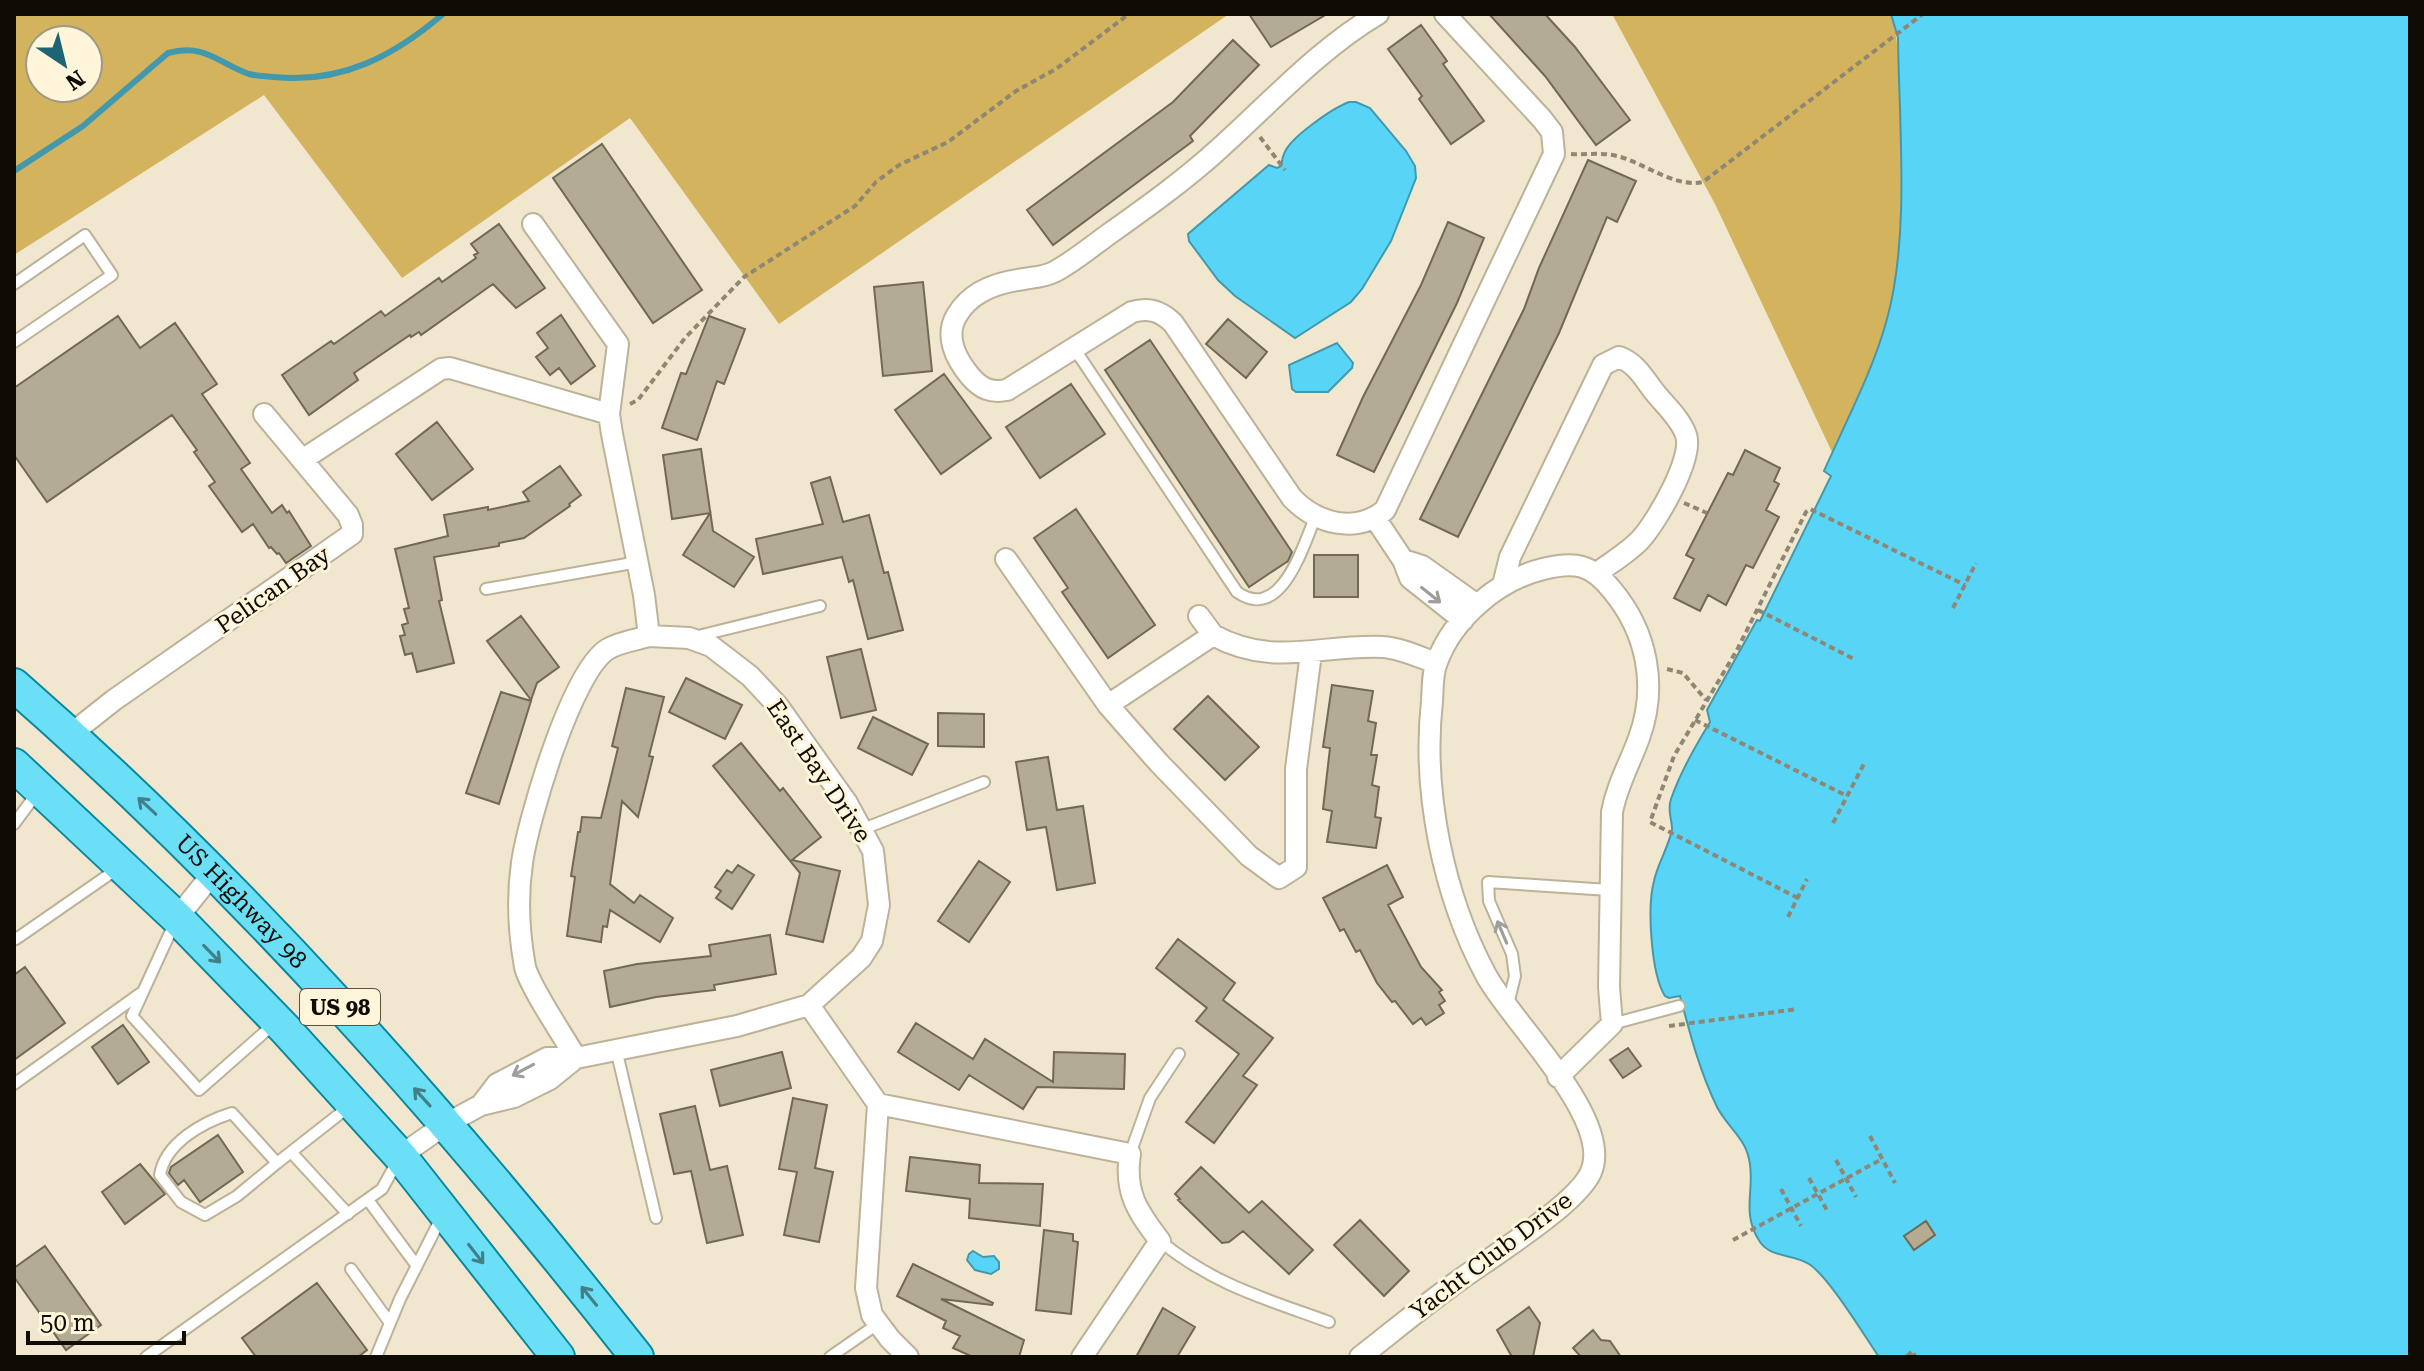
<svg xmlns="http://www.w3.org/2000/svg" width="2424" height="1371" viewBox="0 0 2424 1371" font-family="'Roboto Serif',serif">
<rect width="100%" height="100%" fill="#f1e7ce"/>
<path fill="#d3b35d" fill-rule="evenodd" d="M 14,14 L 1229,14 L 779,324 L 630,118 L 402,278 L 264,95 L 14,255 ZM 40,40 L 88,40 L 88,88 L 40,88 Z
M 1612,14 L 1891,14 C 1901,47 1899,82 1900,117 C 1901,183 1904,252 1888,317 C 1876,364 1852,408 1832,452 L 1715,204 Z"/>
<path fill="#58d5f6" stroke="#4299ad" stroke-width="2" d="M 1891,14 L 2410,14 L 2410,1357 L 1879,1357 C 1864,1335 1829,1277 1809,1264 C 1794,1254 1771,1258 1760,1242 C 1740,1212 1756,1189 1749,1159 C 1745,1138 1726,1125 1717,1107 C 1700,1072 1690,1034 1680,996 L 1669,998 L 1665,996 C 1651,974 1647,907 1654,881 C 1657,865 1670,844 1672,829 C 1672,819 1667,810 1671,799 C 1681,771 1695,747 1710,722 L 1707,710 L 1757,620 L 1760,621 L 1831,476 L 1824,471 C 1846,421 1873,371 1887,319 C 1910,236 1899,124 1898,38 Z
M 1349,102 L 1356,102 L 1370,108 L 1406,151 L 1415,166 L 1416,178 L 1391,241 L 1362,289 L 1351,302 L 1295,338 L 1235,296 L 1218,280 L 1189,241 L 1188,234 L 1269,165 L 1277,168 L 1281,166 C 1282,162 1282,158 1284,154 C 1289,138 1333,108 1349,102 Z
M 1337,343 L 1353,363 L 1352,368 L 1328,392 L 1296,392 L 1292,389 L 1289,365 Z
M 973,1251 L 983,1257 L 994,1256 L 999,1262 L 999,1269 L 991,1274 L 975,1270 L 967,1260 L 969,1254 Z"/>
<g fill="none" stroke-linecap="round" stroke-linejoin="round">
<path stroke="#4299ad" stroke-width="6" d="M 14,171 L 83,126 L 168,53 C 205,43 218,63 249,74 C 257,76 266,76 274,77 C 341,84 394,56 443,14"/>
</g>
<path fill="#b4ab93" stroke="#716952" stroke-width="2" d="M 1249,14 L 1327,14 L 1271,47 Z
M 1489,14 L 1545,14 L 1575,47 L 1630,120 L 1596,145 L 1545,76 Z
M 1421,25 L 1447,61 L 1443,64 L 1484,121 L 1451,144 L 1419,99 L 1422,96 L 1388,49 Z
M 1233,40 L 1259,65 L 1190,136 L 1193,141 L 1053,245 L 1027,210 L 1173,102 Z
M 602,144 L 702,290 L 653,323 L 553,178 Z
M 1588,160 L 1636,181 L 1617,222 L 1607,217 L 1559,333 L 1458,537 L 1420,519 L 1524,309 L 1539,268 Z
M 1448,222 L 1484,238 L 1457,303 L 1374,472 L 1337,455 L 1363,397 L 1421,285 Z
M 499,224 L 545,288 L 516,308 L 493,284 L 421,335 L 419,332 L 411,337 L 410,335 L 354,373 L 358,380 L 309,415 L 282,375 L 331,341 L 334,344 L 381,311 L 385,316 L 439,278 L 442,282 L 476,258 L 474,255 L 478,253 L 471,244 Z
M 923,282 L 932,371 L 883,376 L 874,287 Z
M 561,315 L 595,366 L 571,384 L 559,368 L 550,375 L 536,357 L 548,348 L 537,333 Z
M 118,316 L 140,348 L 175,323 L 217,384 L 202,394 L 250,463 L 241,469 L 272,513 L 282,505 L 287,513 L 289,511 L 311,546 L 286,563 L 279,553 L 277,554 L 271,547 L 269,548 L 253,524 L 242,532 L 209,486 L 215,482 L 194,452 L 197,450 L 172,415 L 47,502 L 14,455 L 14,388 Z
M 709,316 L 745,329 L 724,384 L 717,381 L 697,440 L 662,428 L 681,373 L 686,374 Z
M 1228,319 L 1267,352 L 1246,378 L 1206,344 Z
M 1150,340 L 1292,552 L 1288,561 L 1249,587 L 1105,370 Z
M 944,374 L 991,438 L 941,474 L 895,410 Z
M 1071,384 L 1105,434 L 1040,478 L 1006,427 Z
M 437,422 L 473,469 L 432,500 L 396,454 Z
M 701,449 L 713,531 L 754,557 L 734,587 L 683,555 L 710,513 L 672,519 L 663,455 Z
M 1745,450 L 1780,468 L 1774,481 L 1779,484 L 1766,510 L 1779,517 L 1753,568 L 1746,565 L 1726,605 L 1708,595 L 1700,611 L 1674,598 L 1694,559 L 1686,555 L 1728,473 L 1733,475 Z
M 560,466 L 581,495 L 569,504 L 570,506 L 524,538 L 499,543 L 499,546 L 434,557 L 442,600 L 439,601 L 454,663 L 417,672 L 412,653 L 405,655 L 400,636 L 405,635 L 402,625 L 408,623 L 404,609 L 409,608 L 395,549 L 448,536 L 444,515 L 488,507 L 488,510 L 529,501 L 523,492 Z
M 830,477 L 843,522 L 869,515 L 884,573 L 888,572 L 903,630 L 868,639 L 853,580 L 849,582 L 842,557 L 763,574 L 756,539 L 823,524 L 811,483 Z
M 1076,509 L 1155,625 L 1108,658 L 1062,592 L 1068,588 L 1034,538 Z
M 1314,555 L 1358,555 L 1358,597 L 1314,597 Z
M 521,616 L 559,667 L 537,683 L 531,700 L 487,641 Z
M 861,649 L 876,710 L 841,718 L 827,657 Z
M 686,678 L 742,705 L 725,739 L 669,712 Z
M 1332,685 L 1373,691 L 1368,721 L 1376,723 L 1371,755 L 1377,755 L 1372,785 L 1379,787 L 1375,817 L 1381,818 L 1376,848 L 1327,842 L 1332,811 L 1323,809 L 1330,748 L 1323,747 Z
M 626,688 L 664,697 L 649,756 L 653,757 L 638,817 L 622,801 L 610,884 L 634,903 L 640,895 L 673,918 L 660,942 L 610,910 L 607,927 L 603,926 L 601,942 L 567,936 L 575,877 L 571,876 L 578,832 L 580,832 L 582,817 L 601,818 L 618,748 L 612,746 Z
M 501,692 L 531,701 L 499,804 L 466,793 Z
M 1208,696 L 1259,747 L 1225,780 L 1174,729 Z
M 938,713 L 984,714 L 984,747 L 938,746 Z
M 873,717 L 928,744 L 912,775 L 858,748 Z
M 741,743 L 780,791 L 783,788 L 821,837 L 792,860 L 840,871 L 823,942 L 786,934 L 800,873 L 713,766 Z
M 1048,757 L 1057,810 L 1083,806 L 1095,883 L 1057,890 L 1046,827 L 1027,830 L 1016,762 Z
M 979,861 L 1010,882 L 969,942 L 938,921 Z
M 738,865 L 754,875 L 732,909 L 716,898 L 721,891 L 715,887 L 727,870 L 732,873 Z
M 1387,865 L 1403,897 L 1388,905 L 1421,967 L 1442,990 L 1439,992 L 1445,1001 L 1439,1005 L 1444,1013 L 1426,1025 L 1421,1018 L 1413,1024 L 1395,1001 L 1392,1002 L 1377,983 L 1360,950 L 1356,952 L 1344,929 L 1340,931 L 1323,898 Z
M 770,935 L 776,974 L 714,985 L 715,990 L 656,997 L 610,1007 L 604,971 L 637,964 L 711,956 L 709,945 Z
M 1178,939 L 1235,983 L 1223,1000 L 1273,1038 L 1243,1076 L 1257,1085 L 1214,1143 L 1186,1122 L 1239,1054 L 1196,1021 L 1207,1008 L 1156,968 Z
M 25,967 L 65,1023 L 14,1060 L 14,975 Z
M 916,1023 L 973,1059 L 985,1039 L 1053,1082 L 1054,1052 L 1125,1054 L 1124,1089 L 1037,1087 L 1023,1109 L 969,1075 L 959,1090 L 898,1052 Z
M 123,1025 L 149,1062 L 118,1084 L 92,1047 Z
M 1628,1048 L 1641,1066 L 1623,1078 L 1610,1060 Z
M 782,1052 L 791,1088 L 720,1106 L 711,1070 Z
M 793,1098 L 827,1105 L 815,1168 L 833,1172 L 819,1242 L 784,1235 L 797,1172 L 779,1169 Z
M 695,1106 L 710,1170 L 727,1166 L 743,1235 L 707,1243 L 691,1171 L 674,1174 L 660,1114 Z
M 218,1135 L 243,1172 L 200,1202 L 184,1180 L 178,1185 L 169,1173 L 171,1167 Z
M 910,1157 L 980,1165 L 979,1183 L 1043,1184 L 1040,1226 L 969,1218 L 970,1199 L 906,1191 Z
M 140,1164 L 165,1194 L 125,1224 L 102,1192 Z
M 1201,1167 L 1249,1213 L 1262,1201 L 1313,1250 L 1289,1274 L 1243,1231 L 1229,1242 L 1222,1243 L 1178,1200 L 1180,1199 L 1175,1194 Z
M 1360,1220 L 1409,1271 L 1384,1296 L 1334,1245 Z
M 1926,1221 L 1935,1235 L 1914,1250 L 1904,1236 Z
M 1044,1230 L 1073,1234 L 1073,1241 L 1078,1242 L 1071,1314 L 1036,1310 Z
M 45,1246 L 101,1325 L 66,1350 L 14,1277 L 14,1268 Z
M 913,1264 L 993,1303 L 992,1305 L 941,1299 L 1024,1340 L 1019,1357 L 973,1357 L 953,1348 L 960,1336 L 943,1328 L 946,1321 L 897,1296 Z
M 317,1283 L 367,1350 L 358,1357 L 256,1357 L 242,1338 Z
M 1529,1307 L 1540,1323 L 1533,1357 L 1512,1357 L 1497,1330 Z
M 1163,1308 L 1195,1327 L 1177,1357 L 1136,1357 Z
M 1593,1330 L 1601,1340 L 1610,1341 L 1621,1357 L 1581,1357 L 1573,1348 Z"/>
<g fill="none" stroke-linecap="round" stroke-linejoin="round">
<g stroke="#bcb29a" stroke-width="14">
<path id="service" d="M 14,284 L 85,235 L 112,275 L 14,342
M 1074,348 L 1237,592 C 1281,623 1303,546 1315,518
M 486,589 L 638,562
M 694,637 L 820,606
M 14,824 L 37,793
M 863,829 L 984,782
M 175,922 L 132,1016 L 199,1090 L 275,1023
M 14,937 L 16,939 L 117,869
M 1508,1004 L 1515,976 L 1512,954 L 1489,901 L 1488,882 L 1609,890
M 1612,1024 L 1679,1006
M 616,1049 L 656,1218
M 14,1084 L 141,993
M 291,1152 L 348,1214
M 1130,1154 L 1150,1098 L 1179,1054
M 277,1163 L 237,1196 L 205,1215 L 181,1202 L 160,1175 C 165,1143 203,1122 232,1113 L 277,1163 L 351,1105
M 368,1200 L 417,1266
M 1160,1241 C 1214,1285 1266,1299 1329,1322
M 351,1269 L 390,1323
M 146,1357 L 382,1189 L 398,1160
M 376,1357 L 400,1299 L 441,1218
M 830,1357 L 879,1323"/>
</g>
<g stroke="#bcb29a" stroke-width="24">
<path id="minor" d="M 1378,14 C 1319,49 1271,102 1220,148 C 1185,180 1147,207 1109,234 C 1091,247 1073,262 1054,272 C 1044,277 1035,277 1024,279 C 999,282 971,291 957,315 C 944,336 956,359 970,376 C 981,389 991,393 1007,390 L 1132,312 C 1148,307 1161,311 1173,323 L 1292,498 C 1317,524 1356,534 1385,510 L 1554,154 L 1552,132 L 1542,119 L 1445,14
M 533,224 L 618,344 L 609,414 L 612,434 L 644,595 L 649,636 C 636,640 619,642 608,649 C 572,670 528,820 522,863 C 517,897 519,934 525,967 C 530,987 564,1037 576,1058
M 302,460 L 441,369 L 450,368 L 609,414
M 1375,518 L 1403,560
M 1006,559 L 1108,705 L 1159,763 L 1249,856 L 1279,878 L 1296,867 L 1296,769 L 1311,653
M 1503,585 L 1510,557 L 1603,365 L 1619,357 C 1638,364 1645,381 1657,395 C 1667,407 1681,420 1686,435 C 1694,458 1657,521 1641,539 C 1629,552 1612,562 1597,573
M 1199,616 L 1213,635
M 1463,620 L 1410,578 L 1403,560 L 1422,566 L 1477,605
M 1108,705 L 1213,635 C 1273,668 1320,644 1383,647 C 1400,648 1419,657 1436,663
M 71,734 L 114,700 L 352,534 L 352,525 L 348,515 L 264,414
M 177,918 L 214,872
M 809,1005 L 878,1104 L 866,1288 L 872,1315 L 890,1339 L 908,1357
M 878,1104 L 1130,1154 C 1124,1193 1138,1212 1160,1241 L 1082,1357
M 481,1105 L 497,1084 L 547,1058 L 576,1058 L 737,1026 L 809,1005 L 861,958 L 872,941 L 879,905 L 873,851 L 847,803 L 778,706 L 750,676 L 711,646 L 689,638 L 649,636
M 400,1156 L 446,1124 L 481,1105 L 514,1097 L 550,1079 L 576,1058
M 1360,1357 C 1391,1333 1422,1307 1454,1284 C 1486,1260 1577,1205 1591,1172 C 1614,1119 1511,1022 1486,975 C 1443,895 1422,791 1432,701 C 1433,688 1432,673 1437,662 C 1453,618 1498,580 1543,569 C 1575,561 1591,564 1612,590 C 1647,632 1658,686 1639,738 C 1630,763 1617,785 1612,812 L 1609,987 L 1612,1024 L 1558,1077"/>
</g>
<g stroke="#0b879d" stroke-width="36">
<g id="primary">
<path id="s1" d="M 14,685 C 244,886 448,1117 637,1357"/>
<path d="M 14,765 L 177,918 L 285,1029 L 400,1156 L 558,1357"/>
</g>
</g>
<path stroke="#8e8775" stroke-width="4" stroke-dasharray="6 4" stroke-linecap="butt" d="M 1941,14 L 1942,15
M 1260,137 L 1285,170
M 1571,154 C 1586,155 1602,152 1617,156 C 1645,163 1674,188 1703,182 L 1923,14
M 630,404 L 638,400 L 685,338 L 744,277 L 855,206 L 876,182 L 899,165 L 948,142 L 1016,91 L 1056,69 L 1129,14
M 1684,503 L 1707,513
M 1953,608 L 1976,563
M 1758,610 L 1854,659
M 1667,669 L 1683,673 L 1706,700
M 1695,720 L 1847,796
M 1833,823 L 1865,762
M 1798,898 L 1650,822 L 1674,756 L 1737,650 L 1806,512 L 1810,509 L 1965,585
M 1788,917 L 1807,879
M 1669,1026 L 1798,1009
M 1870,1136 L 1895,1183
M 1836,1160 L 1856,1197
M 1809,1178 L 1828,1212
M 1781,1189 L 1801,1226
M 1733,1240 L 1882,1159
M 1907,1356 L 1913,1351 L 1915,1357"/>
<use href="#service" stroke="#fff" stroke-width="10"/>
<use href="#minor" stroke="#fff" stroke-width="20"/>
<use href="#primary" stroke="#6bdff5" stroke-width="32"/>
</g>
<defs><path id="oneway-shaft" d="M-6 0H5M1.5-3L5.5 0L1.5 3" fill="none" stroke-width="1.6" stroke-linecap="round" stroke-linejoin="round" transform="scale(2)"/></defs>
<g stroke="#9f9e9b">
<use href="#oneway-shaft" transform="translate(1431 595) rotate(39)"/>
<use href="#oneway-shaft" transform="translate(1502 932) rotate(-113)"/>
<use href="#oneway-shaft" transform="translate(523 1070) rotate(152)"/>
</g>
<g stroke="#428089">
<use href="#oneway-shaft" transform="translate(147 806) rotate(-137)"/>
<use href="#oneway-shaft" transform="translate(212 954) rotate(46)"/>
<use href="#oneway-shaft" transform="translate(422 1097) rotate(-132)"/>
<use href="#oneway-shaft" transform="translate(476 1254) rotate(52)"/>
<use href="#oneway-shaft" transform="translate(589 1296) rotate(-129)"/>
</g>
<g text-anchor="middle" stroke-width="6" stroke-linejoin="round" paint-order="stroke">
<rect fill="#fff5db" stroke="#575244" stroke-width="2" x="300" y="989" width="80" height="36" rx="6"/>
<g font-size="22" font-weight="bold" fill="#0f0c04">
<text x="340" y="1015">US 98</text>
</g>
<g font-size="24" fill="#0f0c04" stroke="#fff5db">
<text transform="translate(273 590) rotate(-35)" y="8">Pelican Bay</text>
<text transform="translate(819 771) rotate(56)" y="8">East Bay Drive</text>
<text dy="8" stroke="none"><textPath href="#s1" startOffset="314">US Highway 98</textPath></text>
<text transform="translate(1491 1256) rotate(-37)" y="8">Yacht Club Drive</text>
</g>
</g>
<rect width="2424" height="1371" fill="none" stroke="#0f0c04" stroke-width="32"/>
<g transform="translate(64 64) rotate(145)"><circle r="38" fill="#fff5db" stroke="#9f9885" stroke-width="2"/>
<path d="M0-6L14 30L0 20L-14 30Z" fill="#1f6475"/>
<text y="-12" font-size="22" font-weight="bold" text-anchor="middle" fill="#0f0c04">N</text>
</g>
<path d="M28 1331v12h156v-12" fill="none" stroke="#0f0c04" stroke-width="4"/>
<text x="40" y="1331" font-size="24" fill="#0f0c04" stroke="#fff5db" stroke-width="6" paint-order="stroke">50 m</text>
</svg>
